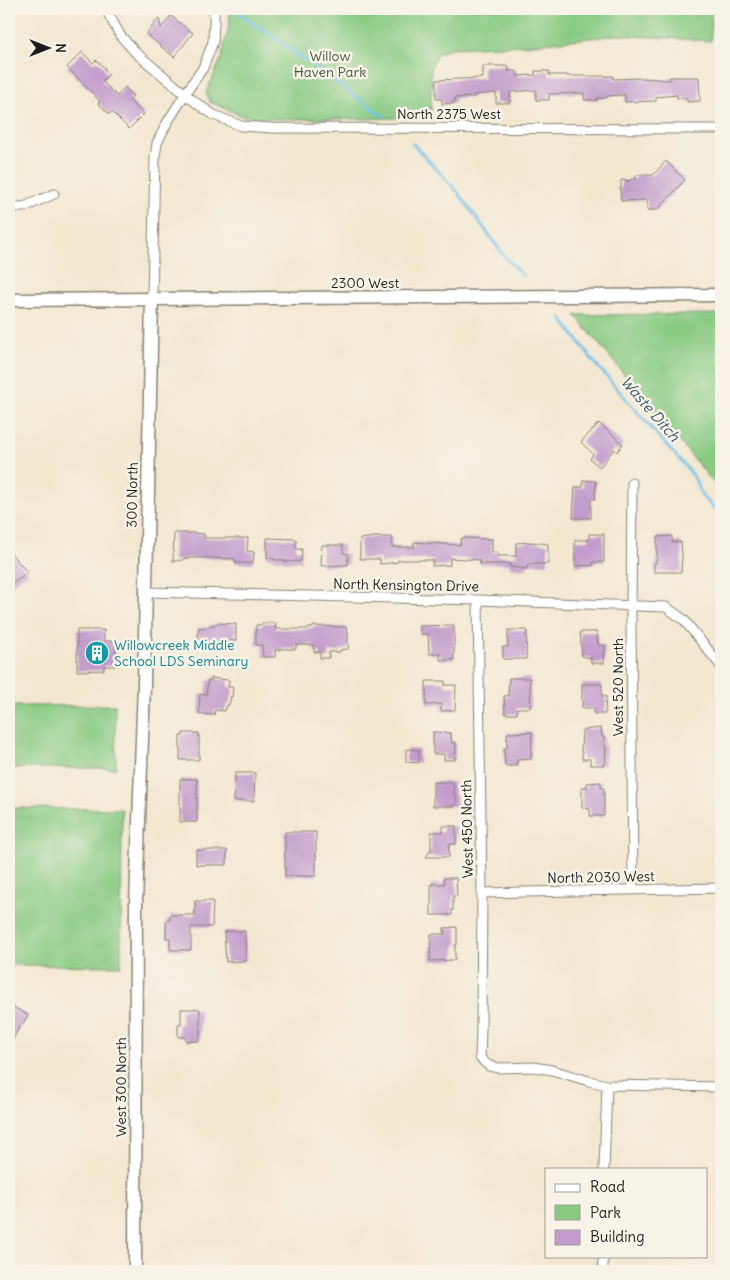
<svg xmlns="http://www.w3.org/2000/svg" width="730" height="1280" viewBox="0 0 730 1280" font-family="Delius,sans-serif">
<rect width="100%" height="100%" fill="#f7f3e8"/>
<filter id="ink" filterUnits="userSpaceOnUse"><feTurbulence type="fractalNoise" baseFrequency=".02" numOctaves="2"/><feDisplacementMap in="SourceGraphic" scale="10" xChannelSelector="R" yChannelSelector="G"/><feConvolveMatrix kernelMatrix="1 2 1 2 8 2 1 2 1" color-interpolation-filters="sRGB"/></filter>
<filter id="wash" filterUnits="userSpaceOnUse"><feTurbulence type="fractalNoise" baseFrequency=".0096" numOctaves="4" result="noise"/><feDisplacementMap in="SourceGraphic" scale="20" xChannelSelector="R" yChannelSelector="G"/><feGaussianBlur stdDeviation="1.12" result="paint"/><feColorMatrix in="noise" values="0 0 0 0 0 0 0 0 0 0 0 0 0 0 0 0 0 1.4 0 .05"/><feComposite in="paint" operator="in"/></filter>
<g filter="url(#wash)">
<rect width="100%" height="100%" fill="#f3e7d0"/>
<path fill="#88ca82" stroke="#52734f" d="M 229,9 L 711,9 L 711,41 L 619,35 L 524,45 L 451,48 L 437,54 L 431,68 L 431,117 L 360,119 L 278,119 L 242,116 L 210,102 L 206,92 L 221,59 L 230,21 Z
M 721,314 L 721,492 L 575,315 Z
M 115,705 L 116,768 L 9,768 L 9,706 Z
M 9,808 L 122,809 L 121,966 L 9,965 Z"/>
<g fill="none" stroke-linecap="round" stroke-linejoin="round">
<path stroke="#6ac0e7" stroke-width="3" d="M 234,9 L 383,116
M 413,144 L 457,191 L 505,257 L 523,276
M 561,318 L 594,362 L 638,413 L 693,475 L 702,496 L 721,515"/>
</g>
<g id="blocks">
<path fill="#c39bcc" d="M 171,16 L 193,33 L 174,57 L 146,34 L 159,18 L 161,28 Z
M 82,52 L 93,63 L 96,60 L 105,68 L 104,70 L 109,74 L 102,81 L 117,96 L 125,87 L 133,96 L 129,100 L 144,114 L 129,129 L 112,112 L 109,114 L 98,103 L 100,101 L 67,67 Z
M 483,66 L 508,66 L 509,71 L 517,71 L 517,76 L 535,75 L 535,71 L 549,71 L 549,75 L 567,75 L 567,76 L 613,76 L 613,79 L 642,78 L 670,80 L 670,77 L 699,77 L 700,101 L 687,102 L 687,98 L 677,98 L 677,95 L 656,97 L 656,101 L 625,102 L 625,95 L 607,96 L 607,98 L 597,98 L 598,100 L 584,100 L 584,93 L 549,94 L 549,100 L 536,100 L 536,90 L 510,92 L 510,103 L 496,103 L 496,93 L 474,95 L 474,97 L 455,98 L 454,103 L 442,104 L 442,99 L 436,99 L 436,80 L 483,78 Z
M 666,161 L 685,180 L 657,210 L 647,210 L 647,200 L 621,201 L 620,188 L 621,188 L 621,180 L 630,181 L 631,179 L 636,179 L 636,175 L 653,175 Z
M 599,423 L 623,444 L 617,452 L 614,449 L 600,467 L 590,459 L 593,454 L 581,442 Z
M 583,480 L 596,481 L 595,499 L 591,499 L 591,518 L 573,518 L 575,487 L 583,487 Z
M 174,533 L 195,533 L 204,534 L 204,538 L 248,538 L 247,551 L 254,552 L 253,563 L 235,563 L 235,559 L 207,558 L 184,558 L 184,560 L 173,561 Z
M 589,534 L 604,534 L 604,562 L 593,562 L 594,565 L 575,566 L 575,540 L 589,540 Z
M 672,536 L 672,542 L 681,542 L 682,556 L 681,572 L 654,572 L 654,563 L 656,563 L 656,560 L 657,559 L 657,537 Z
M 375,537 L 392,537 L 392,547 L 414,547 L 414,542 L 460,545 L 461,538 L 492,539 L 492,552 L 498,552 L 498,556 L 516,556 L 516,543 L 531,542 L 548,544 L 548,564 L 528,564 L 527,569 L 510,567 L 510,564 L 480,564 L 479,560 L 450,558 L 450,565 L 432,566 L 433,560 L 398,560 L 398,562 L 380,564 L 380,559 L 360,559 L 360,539 Z
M 267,538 L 296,539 L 296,549 L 302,549 L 301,561 L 284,562 L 284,560 L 274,560 L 273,558 L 267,558 Z
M 322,545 L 343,545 L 343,553 L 348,554 L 348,565 L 321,566 Z
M 9,551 L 28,573 L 9,586 Z
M 217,623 L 236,624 L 236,641 L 230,641 L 229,648 L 198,647 L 198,628 L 210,627 L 210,625 L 217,625 Z
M 263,623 L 276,623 L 275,629 L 307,629 L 307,628 L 313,628 L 313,626 L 346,627 L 347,631 L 348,631 L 348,649 L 340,650 L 340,652 L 329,652 L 329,658 L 320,658 L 320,652 L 314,652 L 314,645 L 296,645 L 296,649 L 280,649 L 280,650 L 275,650 L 275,657 L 263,657 L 262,645 L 256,645 L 256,625 L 263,625 Z
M 454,625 L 454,660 L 440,660 L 440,654 L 429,654 L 428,634 L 420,634 L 420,626 Z
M 77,630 L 104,630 L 104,641 L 116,641 L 116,666 L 104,666 L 104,670 L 77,671 Z
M 508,630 L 527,630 L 526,659 L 503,659 L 503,647 L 508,647 Z
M 580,632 L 597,632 L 598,645 L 605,645 L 604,663 L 591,663 L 591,658 L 582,656 Z
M 211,678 L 229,680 L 228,687 L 233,687 L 232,697 L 231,696 L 229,705 L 227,705 L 225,711 L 215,710 L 214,715 L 199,714 L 200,694 L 206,695 L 208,680 L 211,681 Z
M 509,678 L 530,678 L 530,691 L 531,691 L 530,708 L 517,708 L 517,714 L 505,714 L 504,696 L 508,696 Z
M 426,681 L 445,681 L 445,685 L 456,685 L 455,710 L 441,711 L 441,704 L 426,705 Z
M 582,684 L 602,684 L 602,696 L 606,696 L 605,714 L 594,714 L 594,708 L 582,708 Z
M 601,728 L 602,737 L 604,737 L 604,747 L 606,747 L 605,765 L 590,765 L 590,759 L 582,759 L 582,752 L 581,752 L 582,730 Z
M 433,732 L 451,733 L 452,743 L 456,742 L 455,760 L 444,760 L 444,754 L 433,754 Z
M 532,732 L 531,759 L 517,760 L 517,766 L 505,766 L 504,748 L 507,748 L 507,733 Z
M 183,733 L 199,733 L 199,760 L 180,760 L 180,736 L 183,736 Z
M 406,749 L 419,750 L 419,763 L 406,762 Z
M 235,773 L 255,773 L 254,801 L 234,801 Z
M 180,779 L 197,779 L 197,822 L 180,822 Z
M 433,782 L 453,782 L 454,795 L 456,795 L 456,806 L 433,806 Z
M 601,782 L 601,788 L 604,788 L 604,816 L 590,816 L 590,809 L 582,808 L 582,787 L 587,787 L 587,783 Z
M 443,826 L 456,826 L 456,844 L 449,844 L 449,857 L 426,857 L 431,850 L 431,832 L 443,832 Z
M 285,832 L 316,832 L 316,876 L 285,876 Z
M 196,850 L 227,850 L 227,865 L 196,865 Z
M 444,878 L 456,878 L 457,896 L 453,896 L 453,910 L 452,910 L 452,915 L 431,915 L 431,884 L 444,884 Z
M 195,901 L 213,901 L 212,927 L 191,927 L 191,950 L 170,950 L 170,938 L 166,938 L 166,920 L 170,920 L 170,915 L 195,915 Z
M 457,927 L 457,945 L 455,945 L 455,960 L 430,961 L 431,934 L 445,934 L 444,928 Z
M 229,931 L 245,931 L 246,961 L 226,962 L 224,932 Z
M 9,1005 L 28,1015 L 22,1025 L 21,1024 L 9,1047 Z
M 181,1009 L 200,1009 L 200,1037 L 199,1037 L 199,1041 L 186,1041 L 186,1037 L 178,1037 L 178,1024 L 181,1024 Z"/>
</g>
</g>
<g filter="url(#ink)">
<use href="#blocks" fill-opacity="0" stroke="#888276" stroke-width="1"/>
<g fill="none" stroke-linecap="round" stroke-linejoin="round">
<g stroke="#888276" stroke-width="11">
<path id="street" d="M 107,9 L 109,15 L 120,35 L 135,52 L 185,94 L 199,105 L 214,115 L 241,126 L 272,128 L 721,129
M 9,207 L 24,207 L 54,194
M 152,299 L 155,157 L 157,143 L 167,123 L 185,94 L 203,68 L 213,42 L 214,23 L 214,9
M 632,483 L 631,620 L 633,890
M 146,592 L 478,600 L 666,607 L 684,620 L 721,666
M 478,600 L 482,893 L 481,1029 L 480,1058 L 489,1066 L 499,1068 L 533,1067 L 552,1070 L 589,1081 L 607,1085 L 721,1087
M 482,893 L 721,888
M 604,1169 L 607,1085
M 603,1271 L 603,1256"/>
</g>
<g stroke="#888276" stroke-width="15">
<path id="secondary" d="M 9,300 L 721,295
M 135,1271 L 136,903 L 144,685 L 152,299"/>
</g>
<use href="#street" stroke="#fff" stroke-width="9"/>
<use href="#secondary" stroke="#fff" stroke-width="12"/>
</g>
</g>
<defs>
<g id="building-disc" transform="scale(1.25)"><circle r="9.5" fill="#0f9aa8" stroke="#f7f3e8"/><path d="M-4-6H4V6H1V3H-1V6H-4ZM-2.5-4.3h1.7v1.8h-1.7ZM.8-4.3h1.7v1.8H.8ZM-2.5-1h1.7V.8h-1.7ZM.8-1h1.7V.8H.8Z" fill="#fff"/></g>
</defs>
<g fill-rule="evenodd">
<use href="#building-disc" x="97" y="653"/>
</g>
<g text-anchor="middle" stroke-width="5" stroke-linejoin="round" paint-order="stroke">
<g font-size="14" fill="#425940" stroke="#f7f3e8">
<text x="330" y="61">Willow<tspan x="330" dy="16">Haven Park</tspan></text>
</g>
<g font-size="14" fill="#1c1c1c" stroke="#f7f3e8">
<text x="449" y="119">North 2375 West</text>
<text x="365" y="288">2300 West</text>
<text transform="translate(132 495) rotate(-89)" y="5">300 North</text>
<text transform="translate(406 585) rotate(1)" y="5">North Kensington Drive</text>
<text transform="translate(618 687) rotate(-90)" y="5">West 520 North</text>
<text transform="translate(467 829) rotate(-91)" y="5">West 450 North</text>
<text transform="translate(601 877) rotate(-1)" y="5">North 2030 West</text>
<text transform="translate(121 1087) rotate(-90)" y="5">West 300 North</text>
</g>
<g font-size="14" fill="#0d838f" stroke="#f7f3e8" text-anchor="start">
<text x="114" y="650">Willowcreek Middle<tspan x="114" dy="16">School LDS Seminary</tspan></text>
</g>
<g font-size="15" font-style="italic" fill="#375563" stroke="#f7f3e8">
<text transform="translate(650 409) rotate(49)" y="5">Waste Ditch</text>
</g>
</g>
<rect width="730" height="1280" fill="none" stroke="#f7f3e8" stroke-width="30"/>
<rect x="545" y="1168" width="162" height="90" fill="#f7f3e8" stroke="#9f9d96"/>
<rect x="555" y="1184" width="25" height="8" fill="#ffffff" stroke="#9f9d96"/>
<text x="590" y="1192" font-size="15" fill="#1c1c1c">Road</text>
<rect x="555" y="1205" width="25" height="15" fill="#88ca82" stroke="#9f9d96"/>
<text x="590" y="1218" font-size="15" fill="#1c1c1c">Park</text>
<rect x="555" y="1230" width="25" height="15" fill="#c39bcc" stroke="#9f9d96"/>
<text x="590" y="1242" font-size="15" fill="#1c1c1c">Building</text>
<g transform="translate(48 48) rotate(90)" stroke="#f7f3e8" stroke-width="4" paint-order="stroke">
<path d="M0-4L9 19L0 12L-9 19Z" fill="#1c1c1c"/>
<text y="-8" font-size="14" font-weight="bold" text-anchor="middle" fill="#1c1c1c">N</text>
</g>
</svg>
